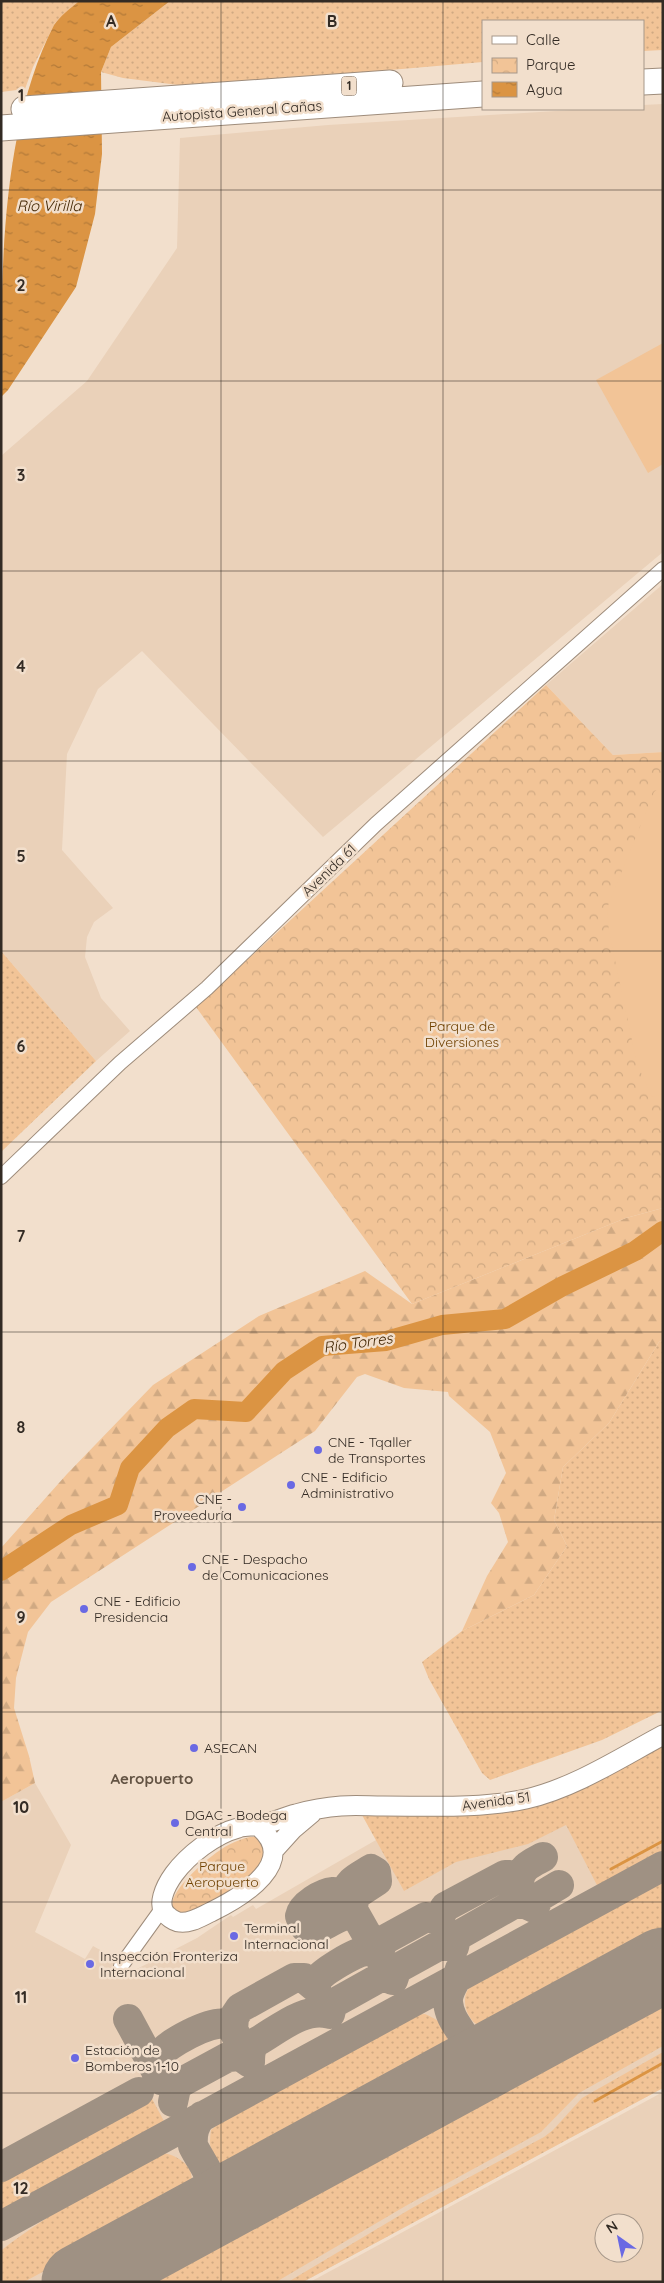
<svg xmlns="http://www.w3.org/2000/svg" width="664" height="2283" viewBox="0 0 664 2283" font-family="Quicksand,sans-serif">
<defs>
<pattern id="grass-dots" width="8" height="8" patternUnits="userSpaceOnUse" patternTransform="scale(1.25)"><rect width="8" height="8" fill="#f2c497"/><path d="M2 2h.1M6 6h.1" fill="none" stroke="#d0a982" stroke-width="1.8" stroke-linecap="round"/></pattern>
<pattern id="forest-firs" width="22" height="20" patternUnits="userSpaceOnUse" patternTransform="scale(1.25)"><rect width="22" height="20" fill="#f2c497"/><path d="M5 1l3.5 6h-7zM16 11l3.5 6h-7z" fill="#d0a982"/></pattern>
<pattern id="park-crowns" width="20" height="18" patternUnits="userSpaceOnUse" patternTransform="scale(1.25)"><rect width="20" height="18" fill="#f2c497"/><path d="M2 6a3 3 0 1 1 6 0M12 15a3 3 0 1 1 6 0" fill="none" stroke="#d0a982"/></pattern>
<pattern id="water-ripples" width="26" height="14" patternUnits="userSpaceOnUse" patternTransform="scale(1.25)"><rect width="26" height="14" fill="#db9443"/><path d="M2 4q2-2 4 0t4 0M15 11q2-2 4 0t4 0" fill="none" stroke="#b27938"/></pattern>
</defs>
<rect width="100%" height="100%" fill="#f2dfcc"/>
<path fill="#ead1b9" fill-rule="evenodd" d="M 663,104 L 663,552 L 323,837 L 142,651 L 98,689 L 67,754 L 62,850 L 113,908 L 94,922 L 87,937 L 85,957 L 101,998 L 130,1031 L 96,1061 L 1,951 L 1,456 L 87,381 L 177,248 L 180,138 L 328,125 L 588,109 L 643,109 L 643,105 Z
M 663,584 L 663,752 L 613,755 L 546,685 Z
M 663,1751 L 663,2088 L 303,2282 L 1,2282 L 1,1802 L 35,1783 L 71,1845 L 35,1932 L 85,1959 L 93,1946 L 113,1957 L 111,1961 L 131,1972 L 197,1938 L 231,1915 L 233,1917 L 253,1905 L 256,1909 L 376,1840 Z
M 663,2092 L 663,2282 L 310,2282 ZM 604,2223 L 634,2223 L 634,2253 L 604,2253 Z"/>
<path fill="url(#grass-dots)" d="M 1,1 L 79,1 L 55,23 L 33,67 L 25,89 L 1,92 Z
M 170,1 L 663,1 L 663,50 L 643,51 L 643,21 L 483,21 L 483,62 L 194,87 L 123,78 L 101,72 L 111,47 Z
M 1,951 L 96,1061 L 1,1152 Z
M 663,1340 L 663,1710 L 602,1740 L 490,1780 L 482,1773 L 429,1679 L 422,1662 L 462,1631 L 534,1595 L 567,1546 L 554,1520 L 563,1467 L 609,1423 L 659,1342 Z
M 663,1743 L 663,1856 L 600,1891 L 566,1825 L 528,1844 L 456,1862 L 404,1891 L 362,1815 L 473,1814 Z
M 663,1877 L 663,1937 L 500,2025 C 494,2026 486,2028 480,2026 C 467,2021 460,1999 469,1988 C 472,1985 477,1983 480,1981 L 478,1978 Z
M 663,1992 L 663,2046 L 579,2093 L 541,2132 L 409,2204 L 276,2282 L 127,2282 Z
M 425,2014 C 452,2025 453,2039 437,2060 L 242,2166 C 215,2168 207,2155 211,2130 L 221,2122 L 415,2015 Z
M 663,2052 L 663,2088 L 303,2282 L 288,2282 L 412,2208 L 544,2137 L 553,2130 L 582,2098 Z
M 150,2095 L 165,2123 L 1,2211 L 1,2177 Z
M 160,2153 C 176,2153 201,2169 188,2188 C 185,2193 177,2198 173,2201 L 24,2282 L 1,2282 L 1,2251 L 3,2249 C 54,2210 104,2183 160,2153 Z"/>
<path fill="url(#forest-firs)" d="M 663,1208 L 663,1340 L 659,1342 L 609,1423 L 563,1467 L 554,1520 L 567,1546 L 534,1595 L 462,1631 L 487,1576 L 508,1542 L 499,1513 L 491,1503 L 506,1473 L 490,1432 L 449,1396 L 448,1392 L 404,1388 L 365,1374 L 357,1377 L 315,1431 L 51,1602 L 28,1632 L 16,1678 L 14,1708 L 29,1756 L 35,1783 L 1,1802 L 1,1548 L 67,1474 L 153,1385 L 259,1316 L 365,1271 L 412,1304 L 626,1218 Z"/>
<path fill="url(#park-crowns)" d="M 546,685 L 613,755 L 663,752 L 663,1208 L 626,1218 L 412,1304 L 196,1007 Z
M 250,1837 L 257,1837 L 265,1845 C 264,1850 264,1856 262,1861 C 252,1887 209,1903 185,1915 C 149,1909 200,1865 212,1856 C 223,1847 236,1840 250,1837 Z"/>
<path fill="#f2c497" d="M 663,343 L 663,464 L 648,473 L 596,380 Z
M 663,785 L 663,1094 L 652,1097 L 637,1064 L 609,932 L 607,908 L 654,792 Z"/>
<path fill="url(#water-ripples)" d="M 79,1 L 170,1 L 111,47 L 101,72 L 102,154 L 95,214 L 76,287 L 8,390 L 1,397 C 1,277 0,130 54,25 C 60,16 71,8 79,1 Z"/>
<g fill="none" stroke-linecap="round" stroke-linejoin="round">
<path stroke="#db9443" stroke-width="3" d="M 611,1869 L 663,1841
M 595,2101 L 663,2063"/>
<path stroke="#db9443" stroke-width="20" d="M 1,1571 L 71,1525 L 118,1505 L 130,1468 L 167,1428 L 194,1409 L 246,1412 L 284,1371 L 322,1346 L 386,1341 L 442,1325 L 505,1319 L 561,1287 L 635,1251 L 663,1231"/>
<path stroke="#9f9183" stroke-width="30" d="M 345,1896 C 347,1881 358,1877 371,1869 L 376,1872 L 377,1881 L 354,1896 L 353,1910
M 356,1916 C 337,1909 324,1935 305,1927 L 300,1916 C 302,1905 322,1893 333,1892 C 338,1892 341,1894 345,1896 L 384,1965
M 460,1969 C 457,1981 447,1990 448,2002 C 451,2034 482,2035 461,2074
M 128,2019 L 161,2080
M 233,2030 L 234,2017 L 240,2008 L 294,1978 L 304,1978 L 316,1988 L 316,1981 C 322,1972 355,1952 366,1951 C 371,1950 374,1952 378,1953 L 384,1940 L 426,1917 L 438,1920 L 445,1907 L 505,1875 L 510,1875 L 519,1881 C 521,1867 532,1863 543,1857
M 468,2045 L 483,2053 L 498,2054
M 156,2071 C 156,2066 156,2061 159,2056 C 166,2044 211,2020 225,2024 C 234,2027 237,2038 241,2046
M 173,2102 L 176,2088 L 180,2083 L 228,2057 L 240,2056 L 250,2063 C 250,2054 250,2046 258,2041 C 279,2029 305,2006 330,2014 L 332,2006 L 336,2002 L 379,1978 L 388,1978 L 393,1980 L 396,1971 L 400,1967 L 440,1945 L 454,1947 L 456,1938 L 459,1935 L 512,1905 L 521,1902 L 534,1908 L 539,1897 L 559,1885
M 202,2116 C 194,2125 192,2134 193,2146 C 207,2173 222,2184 205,2213
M 1,2167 L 139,2092
M 214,2185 L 227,2192 L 244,2192
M 1,2226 L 663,1866"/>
<path stroke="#9f9183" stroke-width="75" d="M 79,2282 L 663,1965"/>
<g stroke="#9e8c7b" stroke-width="16">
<path id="street" d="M 1,1177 L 120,1063 L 207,988 L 376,824 L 663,569
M 121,1966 L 162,1909"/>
</g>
<g stroke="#9e8c7b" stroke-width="21">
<path id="secondary" d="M 258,1826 C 301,1861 242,1897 211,1912 C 202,1916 190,1924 179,1922 C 177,1922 171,1919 169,1917 C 154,1907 166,1885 174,1874 C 188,1855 215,1834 238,1828 C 246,1825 253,1827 260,1825 C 272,1823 284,1817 296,1814 C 310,1810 327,1807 341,1806 C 355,1805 369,1806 383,1806 C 430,1806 479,1809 526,1799 C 574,1788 620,1758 663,1735
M 274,1850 L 293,1829 L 312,1813"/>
</g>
<g stroke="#9e8c7b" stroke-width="27">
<path id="highway" d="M 643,82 L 663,81
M 24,109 L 390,83
M 1,128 L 483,94"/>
</g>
<use href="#street" stroke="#fff" stroke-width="14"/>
<use href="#secondary" stroke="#fff" stroke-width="19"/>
<use href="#highway" stroke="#fff" stroke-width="25"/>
</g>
<path fill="none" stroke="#332b24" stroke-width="1" stroke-opacity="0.55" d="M 221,1 L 221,2282M 443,1 L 443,2282M 1,190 L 663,190M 1,381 L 663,381M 1,571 L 663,571M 1,761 L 663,761M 1,951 L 663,951M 1,1142 L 663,1142M 1,1332 L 663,1332M 1,1522 L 663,1522M 1,1712 L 663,1712M 1,1902 L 663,1902M 1,2093 L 663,2093"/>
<g fill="#6a69e3" stroke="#f2dfcc" stroke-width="2">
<circle cx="318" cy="1450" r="5"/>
<circle cx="291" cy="1485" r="5"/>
<circle cx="242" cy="1507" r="5"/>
<circle cx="192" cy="1567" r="5"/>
<circle cx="84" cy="1609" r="5"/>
<circle cx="194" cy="1748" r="5"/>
<circle cx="175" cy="1823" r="5"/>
<circle cx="234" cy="1936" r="5"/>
<circle cx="90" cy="1964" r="5"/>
<circle cx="75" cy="2058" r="5"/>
</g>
<g text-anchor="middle" stroke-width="5" stroke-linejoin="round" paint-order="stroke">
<rect fill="#f2dfcc" stroke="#6c6156" stroke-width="1" x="341.5" y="76.5" width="15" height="19" rx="4"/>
<g font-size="12" font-weight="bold" fill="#332b24">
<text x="349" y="90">1</text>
</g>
<g font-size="14" fill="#332b24" stroke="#f2dfcc">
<text transform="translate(242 111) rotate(-4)" y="5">Autopista General Cañas</text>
<text transform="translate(329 870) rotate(-44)" y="5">Avenida 61</text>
<text transform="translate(496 1801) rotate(-8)" y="5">Avenida 51</text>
</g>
<g font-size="14" fill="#6f4100" stroke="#f2dfcc">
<text x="462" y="1031">Parque de<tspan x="462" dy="16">Diversiones</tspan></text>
<text x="222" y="1871">Parque<tspan x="222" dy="16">Aeropuerto</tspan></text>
</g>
<g font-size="14" fill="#332b24" stroke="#f2dfcc" text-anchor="start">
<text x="328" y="1447">CNE - Tqaller<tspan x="328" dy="16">de Transportes</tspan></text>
<text x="301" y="1482">CNE - Edificio<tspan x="301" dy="16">Administrativo</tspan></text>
<text x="232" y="1504" text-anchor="end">CNE -<tspan x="232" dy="16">Proveeduría</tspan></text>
<text x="202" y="1564">CNE - Despacho<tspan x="202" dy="16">de Comunicaciones</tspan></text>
<text x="94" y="1606">CNE - Edificio<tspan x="94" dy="16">Presidencia</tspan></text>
<text x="204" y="1753">ASECAN</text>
<text x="185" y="1820">DGAC - Bodega<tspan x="185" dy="16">Central</tspan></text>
<text x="244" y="1933">Terminal<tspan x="244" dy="16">Internacional</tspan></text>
<text x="100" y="1961">Inspección Fronteriza<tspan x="100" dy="16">Internacional</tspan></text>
<text x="85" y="2055">Estación de<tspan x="85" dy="16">Bomberos 1-10</tspan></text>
</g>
<g font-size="15" font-style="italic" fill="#412502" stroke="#f2dfcc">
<text x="49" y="211">Río Virilla</text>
<text transform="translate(358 1343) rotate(-8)" y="5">Río Torres</text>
</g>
<g font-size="15" font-weight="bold" fill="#635343" stroke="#f2dfcc">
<text x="152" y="1784">Aeropuerto</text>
</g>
</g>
<g font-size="16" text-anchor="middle" font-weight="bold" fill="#332b24" stroke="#f2dfcc" stroke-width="5" stroke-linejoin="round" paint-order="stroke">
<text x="111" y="27">A</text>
<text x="332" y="27">B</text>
<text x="21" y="101">1</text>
<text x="21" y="291">2</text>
<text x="21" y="481">3</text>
<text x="21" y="672">4</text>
<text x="21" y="862">5</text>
<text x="21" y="1052">6</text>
<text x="21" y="1242">7</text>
<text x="21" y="1433">8</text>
<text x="21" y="1623">9</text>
<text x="21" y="1813">10</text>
<text x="21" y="2003">11</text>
<text x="21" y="2194">12</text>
</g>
<rect width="664" height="2283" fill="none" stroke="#332b24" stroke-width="5"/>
<rect x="482" y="20" width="162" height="90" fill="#f2dfcc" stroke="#a69789"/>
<rect x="492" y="36" width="25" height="8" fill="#ffffff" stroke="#a69789"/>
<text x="526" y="45" font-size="15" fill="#332b24">Calle</text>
<rect x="492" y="58" width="25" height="15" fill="url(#park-crowns)" stroke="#a69789"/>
<text x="526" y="70" font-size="15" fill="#332b24">Parque</text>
<rect x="492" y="82" width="25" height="15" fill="url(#water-ripples)" stroke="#a69789"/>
<text x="526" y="95" font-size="15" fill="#332b24">Agua</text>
<g transform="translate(619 2238) rotate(327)"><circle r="24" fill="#f2dfcc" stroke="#a69789"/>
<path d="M0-4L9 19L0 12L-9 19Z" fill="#6a69e3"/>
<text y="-8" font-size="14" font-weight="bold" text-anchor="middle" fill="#332b24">N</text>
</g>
</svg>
